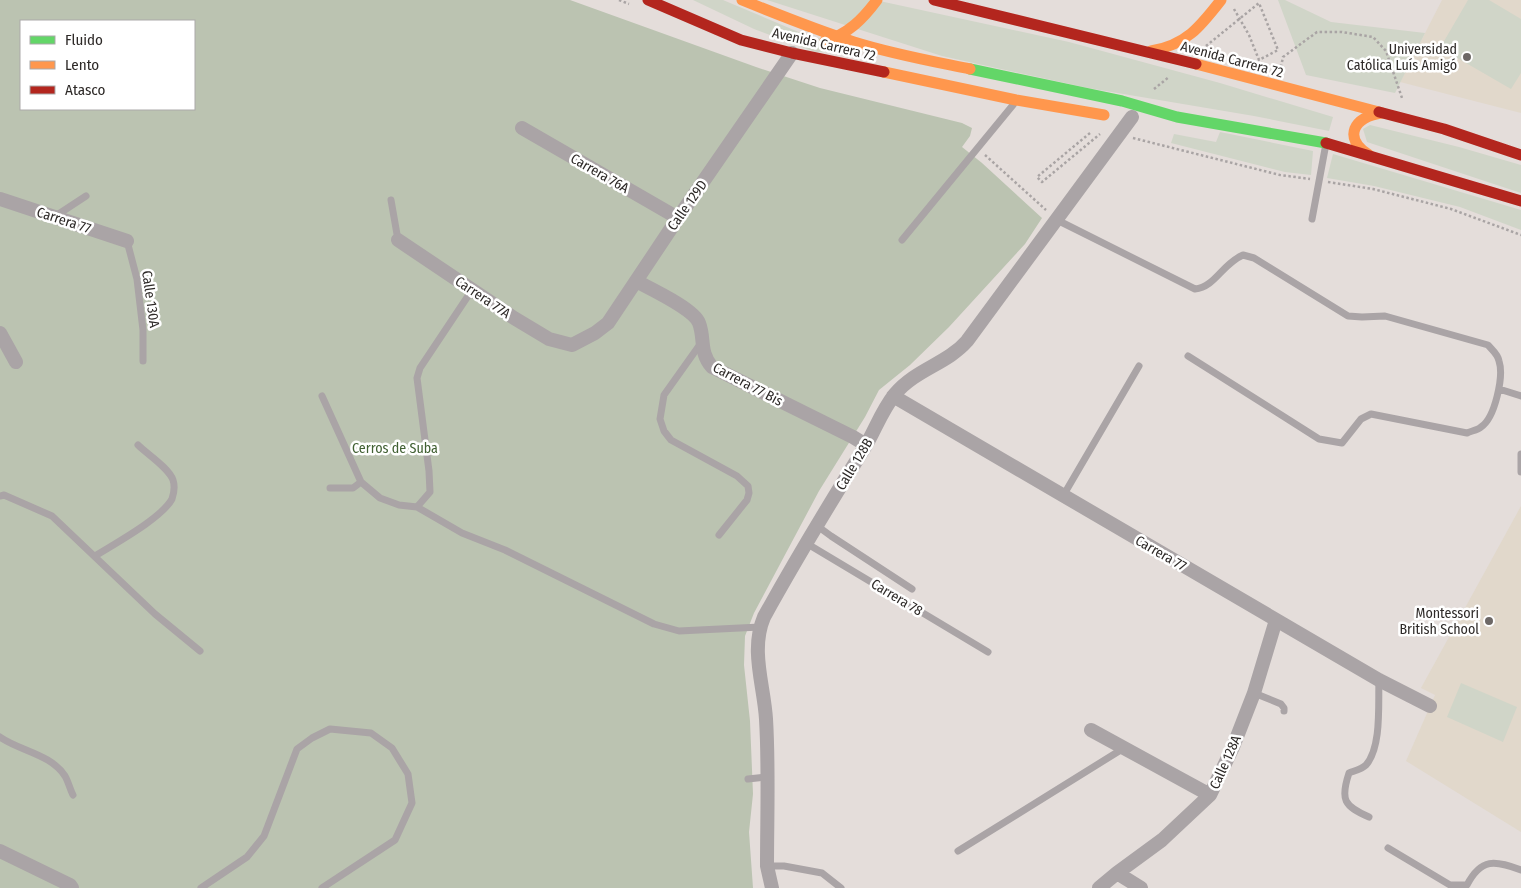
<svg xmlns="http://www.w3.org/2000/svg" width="1521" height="888" viewBox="0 0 1521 888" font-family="'Fira Sans Condensed',sans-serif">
<rect width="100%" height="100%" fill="#e4ddda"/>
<path fill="#e1d8cb" d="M 1442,0 L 1521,0 L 1521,113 L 1400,82 Z
M 1521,506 L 1521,832 L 1406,761 L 1435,695 L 1421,688 Z"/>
<path fill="#d0d5c8" d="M 693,0 L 723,0 L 801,33 L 867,52 L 815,52 L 754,29 Z
M 767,0 L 875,0 L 1069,42 L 1220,83 L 1333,117 L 1329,131 L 1254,116 L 1088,88 L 942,56 Z
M 1278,0 L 1285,0 L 1331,22 L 1425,33 L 1395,93 L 1306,75 Z
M 1468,0 L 1489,0 L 1521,19 L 1521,73 L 1511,89 L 1440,48 Z
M 1370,125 L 1459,147 L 1521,165 L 1521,193 L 1367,142 L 1363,129 Z
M 1220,132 L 1313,151 L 1311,175 L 1285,172 L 1171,143 L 1174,134 L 1216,142 Z
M 1333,154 L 1521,210 L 1521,230 L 1460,207 L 1374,186 L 1327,178 Z
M 1461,683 L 1517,707 L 1503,742 L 1447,717 Z"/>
<path fill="#bbc3b1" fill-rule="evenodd" d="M 0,0 L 570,0 L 756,67 L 820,88 L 962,123 L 972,128 L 970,136 L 962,147 L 982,163 L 1042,218 L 1025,244 L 949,327 L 910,365 L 879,390 L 865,417 L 819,491 L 754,613 L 745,636 L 744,665 L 750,721 L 753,794 L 749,832 L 753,888 L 0,888 ZM 21,21 L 194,21 L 194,109 L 21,109 Z"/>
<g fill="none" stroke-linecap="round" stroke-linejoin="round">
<path stroke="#a9a4a4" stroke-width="2.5" stroke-dasharray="2.5 2.5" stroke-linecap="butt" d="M 619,0 L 629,4
M 1206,46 L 1259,3 L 1278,50 L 1259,60 L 1249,35 L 1234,9
M 1281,67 L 1283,57 L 1317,32 L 1342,32 L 1373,37 L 1386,51 L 1402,98
M 1154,89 L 1169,77
M 1090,133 L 1037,177 L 1042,182 L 1100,134
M 1133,138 L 1280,175 L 1310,179
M 985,155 L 1046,210
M 1328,182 L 1373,189 L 1451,209 L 1521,235"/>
<path stroke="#aaa4a6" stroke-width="7" d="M 391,200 L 398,240
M 54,217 L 86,196
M 1312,219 L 1325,149
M 1057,220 L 1195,289 C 1215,287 1222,264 1243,255 L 1254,258 L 1348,316 L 1362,317 L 1385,316 L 1488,345 C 1492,350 1498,354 1499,361 C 1504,376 1495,418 1481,427 C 1478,430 1471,431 1467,433 L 1371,414 L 1361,419 L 1342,443 L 1319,439 L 1188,356
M 902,240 L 1013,105
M 127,241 L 137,279 L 143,330 L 143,361
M 701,343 L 664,395 L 660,419 L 664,431 L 671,440 L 737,476 L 748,486 L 749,493 L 747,500 L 719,535
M 1499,389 L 1521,396
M 322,396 L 361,482 L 380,498 L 399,505 L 417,507 L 430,492 L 429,471 L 417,378 L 420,368 L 472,290
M 1521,454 L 1521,472
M 330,488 L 353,488 L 361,482
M 0,496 L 4,495 L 52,516 L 155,614 L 200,651
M 1063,496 L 1139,366
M 417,507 L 462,533 L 505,550 L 654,624 L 679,631 L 760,627
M 816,525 L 831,536 L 912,589
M 806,543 L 988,652
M 95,556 C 114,544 162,518 172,499 C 174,493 175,486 173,480 C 169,468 147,454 138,445
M 1254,693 L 1281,704 L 1284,708 L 1284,711
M 0,737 C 20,751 51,754 65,776 C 68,781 70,789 73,795
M 748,779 L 766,777
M 1369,817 C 1344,806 1340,800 1349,773 C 1354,771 1362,769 1366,765 C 1382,747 1378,703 1379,680
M 1388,848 L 1450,885 L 1467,885 C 1481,858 1495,860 1521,870
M 958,851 L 1124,748
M 767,866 L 784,866 L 822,873 L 841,888
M 201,888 L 247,857 L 264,836 L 297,749 L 312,738 L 330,729 L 371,733 L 392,748 L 408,774 L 412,803 L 395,840 L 322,888"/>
<path stroke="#aaa4a6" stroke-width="14" d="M 522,128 L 678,218
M 0,199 L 127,241
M 398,240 L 514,318 L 549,339 L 572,345 L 595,333 L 608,323 L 678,218 L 792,53
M 636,281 C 651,289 694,309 699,323 C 705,338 699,352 712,367 L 853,437 L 866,445
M 0,333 L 16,362
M 893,396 L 1379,680 L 1430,706
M 1091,730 L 1210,795
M 0,851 L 70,885 L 72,888
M 1117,873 L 1141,888
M 772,888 L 767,866 C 767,817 769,768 766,719 C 764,685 750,650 764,617 C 796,559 830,503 865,447 C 875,430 882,410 895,394 C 916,369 947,364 967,341 L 1132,117
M 1099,888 L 1117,873 L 1162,840 L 1210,795 L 1233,747 L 1254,693 L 1276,620"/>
<path stroke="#63d668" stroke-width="11" d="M 970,69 L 1122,101 L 1177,117 L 1326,143"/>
<path stroke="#ff974d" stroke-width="11" d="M 742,0 C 779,15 816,30 854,42 C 892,54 931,61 970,69
M 825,41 C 848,34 863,19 877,0
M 1151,51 C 1186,45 1200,27 1221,0
M 1196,64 L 1379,112
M 884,72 L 1016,100 L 1104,115
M 1369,155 C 1342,138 1354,116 1382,113"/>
<path stroke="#b3261e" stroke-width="11" d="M 648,0 L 741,40 L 792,53 L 884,72
M 934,0 L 1196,64
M 1379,112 L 1444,129 L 1521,155
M 1326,143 L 1521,201"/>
</g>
<g fill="#6d6866" stroke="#fff" stroke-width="2">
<circle cx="1467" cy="57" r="5"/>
<circle cx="1489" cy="621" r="5"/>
</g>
<g text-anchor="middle" stroke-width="5" stroke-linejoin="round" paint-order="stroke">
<g font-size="14" fill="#2d2927" stroke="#fff">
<text transform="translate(824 44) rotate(13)" y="5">Avenida Carrera 72</text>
<text transform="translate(1232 59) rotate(15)" y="5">Avenida Carrera 72</text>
<text transform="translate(600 173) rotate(30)" y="5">Carrera 76A</text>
<text transform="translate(687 205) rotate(-55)" y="5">Calle 129D</text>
<text transform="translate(64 220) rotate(18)" y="5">Carrera 77</text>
<text transform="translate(483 297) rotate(34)" y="5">Carrera 77A</text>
<text transform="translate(151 299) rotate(82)" y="5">Calle 130A</text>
<text transform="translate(748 384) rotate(28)" y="5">Carrera 77 Bis</text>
<text transform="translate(854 464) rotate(-59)" y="5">Calle 128B</text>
<text transform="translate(1161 553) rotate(30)" y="5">Carrera 77</text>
<text transform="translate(897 597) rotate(31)" y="5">Carrera 78</text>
<text transform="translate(1225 762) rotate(-66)" y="5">Calle 128A</text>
</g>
<g font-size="14" fill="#2d2927" stroke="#fff" text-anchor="end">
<text x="1457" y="54">Universidad<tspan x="1457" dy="16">Católica Luís Amigó</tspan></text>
<text x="1479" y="618">Montessori<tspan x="1479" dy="16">British School</tspan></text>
</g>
<g font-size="14" fill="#416033" stroke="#fff">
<text x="395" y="453">Cerros de Suba</text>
</g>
</g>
<rect x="20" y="20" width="175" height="90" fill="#ffffff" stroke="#aba9a9"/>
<rect x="30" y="36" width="25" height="8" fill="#63d668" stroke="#aba9a9"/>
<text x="65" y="45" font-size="15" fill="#2d2927">Fluido</text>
<rect x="30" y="61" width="25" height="8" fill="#ff974d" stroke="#aba9a9"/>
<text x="65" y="70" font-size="15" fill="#2d2927">Lento</text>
<rect x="30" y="86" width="25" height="8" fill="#b3261e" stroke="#aba9a9"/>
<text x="65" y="95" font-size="15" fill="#2d2927">Atasco</text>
</svg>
